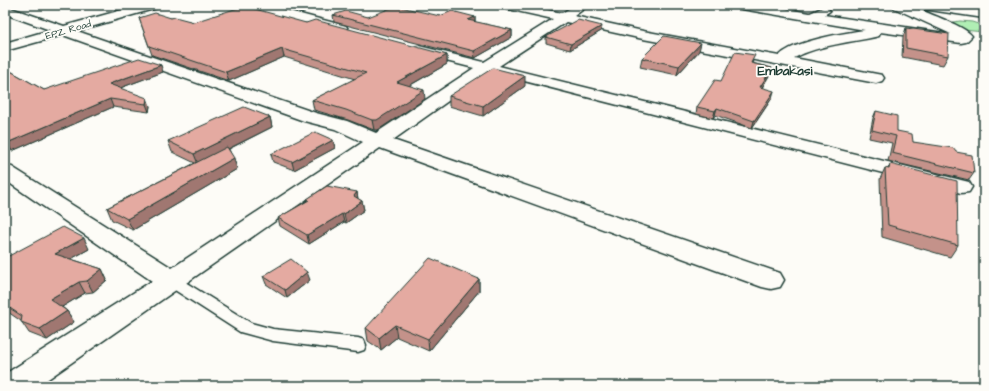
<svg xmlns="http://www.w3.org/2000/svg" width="989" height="391" viewBox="0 0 989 391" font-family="'Architects Daughter',sans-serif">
<rect width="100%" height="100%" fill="#fdfcf7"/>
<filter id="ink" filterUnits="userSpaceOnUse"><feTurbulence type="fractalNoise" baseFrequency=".025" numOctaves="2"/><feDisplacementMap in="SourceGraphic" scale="8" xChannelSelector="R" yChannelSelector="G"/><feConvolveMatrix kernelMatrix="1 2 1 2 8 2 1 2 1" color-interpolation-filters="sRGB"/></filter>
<g filter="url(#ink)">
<path fill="#b0eeb4" stroke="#689674" d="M 960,21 L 972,22 L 984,26 L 984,32 L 963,30 L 953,22 Z"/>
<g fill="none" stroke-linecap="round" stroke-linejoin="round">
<g stroke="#1f3d34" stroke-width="3">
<path id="lane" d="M 172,276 L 177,277 L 251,323 L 273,329 L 358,338 L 364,340 L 366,345 L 364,350 L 358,352 L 273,341 L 240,332 L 167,285 L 165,281 L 167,277 Z"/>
</g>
<g stroke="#1f3d34" stroke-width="3">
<path id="street" d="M 140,5 L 159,5 L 157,8 L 77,31 L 316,113 L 347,121 L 376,133 L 474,68 L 414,53 L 412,50 L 414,47 L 419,46 L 484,62 L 553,19 L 503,8 L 501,5 L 523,5 L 562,13 L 575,5 L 589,5 L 574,16 L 643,31 L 779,56 C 793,41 844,33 865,30 L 742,9 L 738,8 L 736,5 L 763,5 L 810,13 L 824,7 L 828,8 L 830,11 L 824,15 L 951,34 L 894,8 L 892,5 L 908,5 L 912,7 L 911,5 L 944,5 L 984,10 L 984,18 L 916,8 C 929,14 965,26 972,36 L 966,42 L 961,43 L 880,32 L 879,36 C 850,43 821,44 794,58 L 882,75 L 884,78 L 882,81 L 876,83 L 643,39 L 566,22 L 499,66 L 969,182 L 972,187 L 969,192 L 961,193 L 489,72 L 393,140 L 780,273 L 784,280 L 780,287 L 771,289 L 762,287 L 380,148 L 38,386 L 5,386 L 5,374 L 152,281 L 5,180 L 5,165 L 12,167 L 172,268 L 363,142 L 335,129 L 304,121 L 63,35 L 5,51 L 5,43 L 50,30 L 5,14 L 5,6 L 64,26 Z
M 246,5 L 266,5 L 346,26 L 348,29 L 346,32 L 341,33 L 248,8 Z"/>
</g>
<use href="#lane" fill="#fdfcf7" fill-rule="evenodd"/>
<use href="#street" fill="#fdfcf7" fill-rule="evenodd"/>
</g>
<path fill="#c4928a" stroke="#1f3d34" d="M 771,5 L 784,5 L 783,7 Z
M 333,15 L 368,17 L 440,16 L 475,17 L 475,22 L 512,30 L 512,37 L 475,58 L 334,22 Z
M 139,18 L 171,18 L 194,22 L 306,23 L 447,55 L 447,64 L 409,86 L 425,99 L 378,130 L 374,130 L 348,120 L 314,110 L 312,100 L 355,79 L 284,57 L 229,81 L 152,55 Z
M 906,28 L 948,56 L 943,65 L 902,57 L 903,37 Z
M 601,31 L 570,50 L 546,43 L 546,37 Z
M 699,51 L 677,75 L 640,67 L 642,58 Z
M 753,61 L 752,63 L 772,68 L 770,74 L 762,88 L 772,98 L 752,128 L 715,115 L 713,118 L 696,114 L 697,107 L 721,81 Z
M 5,68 L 44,90 L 163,72 L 120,88 L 150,106 L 149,112 L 113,107 L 12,151 L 5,147 Z
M 525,86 L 483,116 L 449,106 L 449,96 Z
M 876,111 L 897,131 L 913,142 L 974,173 L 969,180 L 888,161 L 892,143 L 869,138 L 873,118 Z
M 270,117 L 272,127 L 229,149 L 237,169 L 133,230 L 112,220 L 107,208 L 195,163 L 172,152 L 168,141 Z
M 333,140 L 335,148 L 294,170 L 273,162 L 271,154 Z
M 890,164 L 958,245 L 950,257 L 882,237 L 880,179 L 885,168 L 888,169 Z
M 357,192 L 358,199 L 362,201 L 364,210 L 346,223 L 344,222 L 309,244 L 280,226 L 278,218 L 307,201 L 307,199 Z
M 89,249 L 71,259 L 102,269 L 107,280 L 93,292 L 85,293 L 62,307 L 67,311 L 74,322 L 47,340 L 29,333 L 21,321 L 5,310 L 5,258 Z
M 263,276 L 310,280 L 287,298 L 266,284 Z
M 479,279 L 479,291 L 429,351 L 397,337 L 381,350 L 368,341 L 366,328 Z"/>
<path fill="#a07771" stroke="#1f3d34" d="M 475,17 L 475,23 L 468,20 Z
M 602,26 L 601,31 L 570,50 L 571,44 Z
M 512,30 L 512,37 L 475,58 L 474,51 Z
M 701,43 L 699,51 L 677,75 L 679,66 Z
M 282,49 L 284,57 L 229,81 L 226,72 Z
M 447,55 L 447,64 L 398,92 L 397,82 Z
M 161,65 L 163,72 L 112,91 L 109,84 Z
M 772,68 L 770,74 L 758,94 L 760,87 Z
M 525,76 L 525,86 L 483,116 L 483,106 Z
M 424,90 L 425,99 L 378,130 L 374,130 L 372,120 Z
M 774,91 L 772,98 L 752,128 L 754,121 Z
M 147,98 L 150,106 L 149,112 L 146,104 Z
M 110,99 L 113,107 L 12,151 L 7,143 Z
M 717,108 L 715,115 L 713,118 L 715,111 Z
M 270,117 L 272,127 L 198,164 L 194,154 Z
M 333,140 L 335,148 L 294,170 L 292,162 Z
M 234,158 L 237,169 L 133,230 L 127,219 Z
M 357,192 L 358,200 L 354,196 Z
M 362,201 L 364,210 L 346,223 L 344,214 Z
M 342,214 L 344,222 L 309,244 L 307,235 Z
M 84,238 L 89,249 L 62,264 L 55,254 Z
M 102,269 L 107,280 L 93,292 L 87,281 Z
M 307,272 L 310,280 L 287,298 L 285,290 Z
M 479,279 L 479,291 L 429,351 L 428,339 Z
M 79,282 L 85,293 L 57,310 L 50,299 Z
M 67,311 L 74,322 L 47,340 L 40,329 Z
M 395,325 L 397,337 L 381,350 L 379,338 Z"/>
<path fill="#e4aaa1" stroke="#1f3d34" d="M 244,6 L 306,23 L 315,20 L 447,55 L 397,82 L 424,90 L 377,120 L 372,120 L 346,110 L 312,100 L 366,73 L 282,49 L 226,72 L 149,46 L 139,18 L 155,13 L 171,18 L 175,17 L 194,22 Z
M 396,6 L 440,16 L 452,11 L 475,17 L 468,20 L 512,30 L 474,51 L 333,15 L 346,11 L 368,17 Z
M 578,20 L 602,26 L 571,44 L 546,37 Z
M 906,28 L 949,34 L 948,56 L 906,48 Z
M 664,36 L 701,43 L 679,66 L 642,58 Z
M 735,52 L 755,55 L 751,63 L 772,68 L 760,87 L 774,91 L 754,121 L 717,108 L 715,111 L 697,107 L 715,80 L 721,81 Z
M 139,58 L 161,65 L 109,84 L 147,98 L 146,104 L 110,99 L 7,143 L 5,141 L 5,68 L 44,90 Z
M 493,68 L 525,76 L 483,106 L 449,96 Z
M 244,107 L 270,117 L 194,154 L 168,141 Z
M 876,111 L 897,116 L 897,131 L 912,134 L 913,142 L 953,148 L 956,152 L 972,155 L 974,173 L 892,153 L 896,136 L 872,130 Z
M 315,132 L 333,140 L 292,162 L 271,154 Z
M 227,147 L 234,158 L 127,219 L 107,208 Z
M 890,164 L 957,181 L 958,245 L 888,225 L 885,168 L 889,169 Z
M 327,186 L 357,192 L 354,196 L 362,201 L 344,214 L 342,214 L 307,235 L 278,218 L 309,200 L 307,199 Z
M 63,227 L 84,238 L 55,254 L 102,269 L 87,281 L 79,282 L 50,299 L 67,311 L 40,329 L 21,322 L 22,316 L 5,305 L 5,258 Z
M 430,258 L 479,279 L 428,339 L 395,325 L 379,338 L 366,328 Z
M 291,259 L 307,272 L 285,290 L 263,276 Z"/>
</g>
<g text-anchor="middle" stroke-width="3.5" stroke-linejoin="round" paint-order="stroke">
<g font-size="10" fill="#1f3d34" stroke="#fdfcf7">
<text transform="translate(68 29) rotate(-16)" y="4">EPZ Road</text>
</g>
<g font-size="13" font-weight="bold" fill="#1f3d34" stroke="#fdfcf7">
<text x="785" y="75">Embakasi</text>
</g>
</g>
<rect width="989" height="391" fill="none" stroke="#fdfcf7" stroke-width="20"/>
<rect x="10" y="10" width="969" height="371" fill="none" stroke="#1f3d34" stroke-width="1.5" filter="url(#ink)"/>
</svg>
